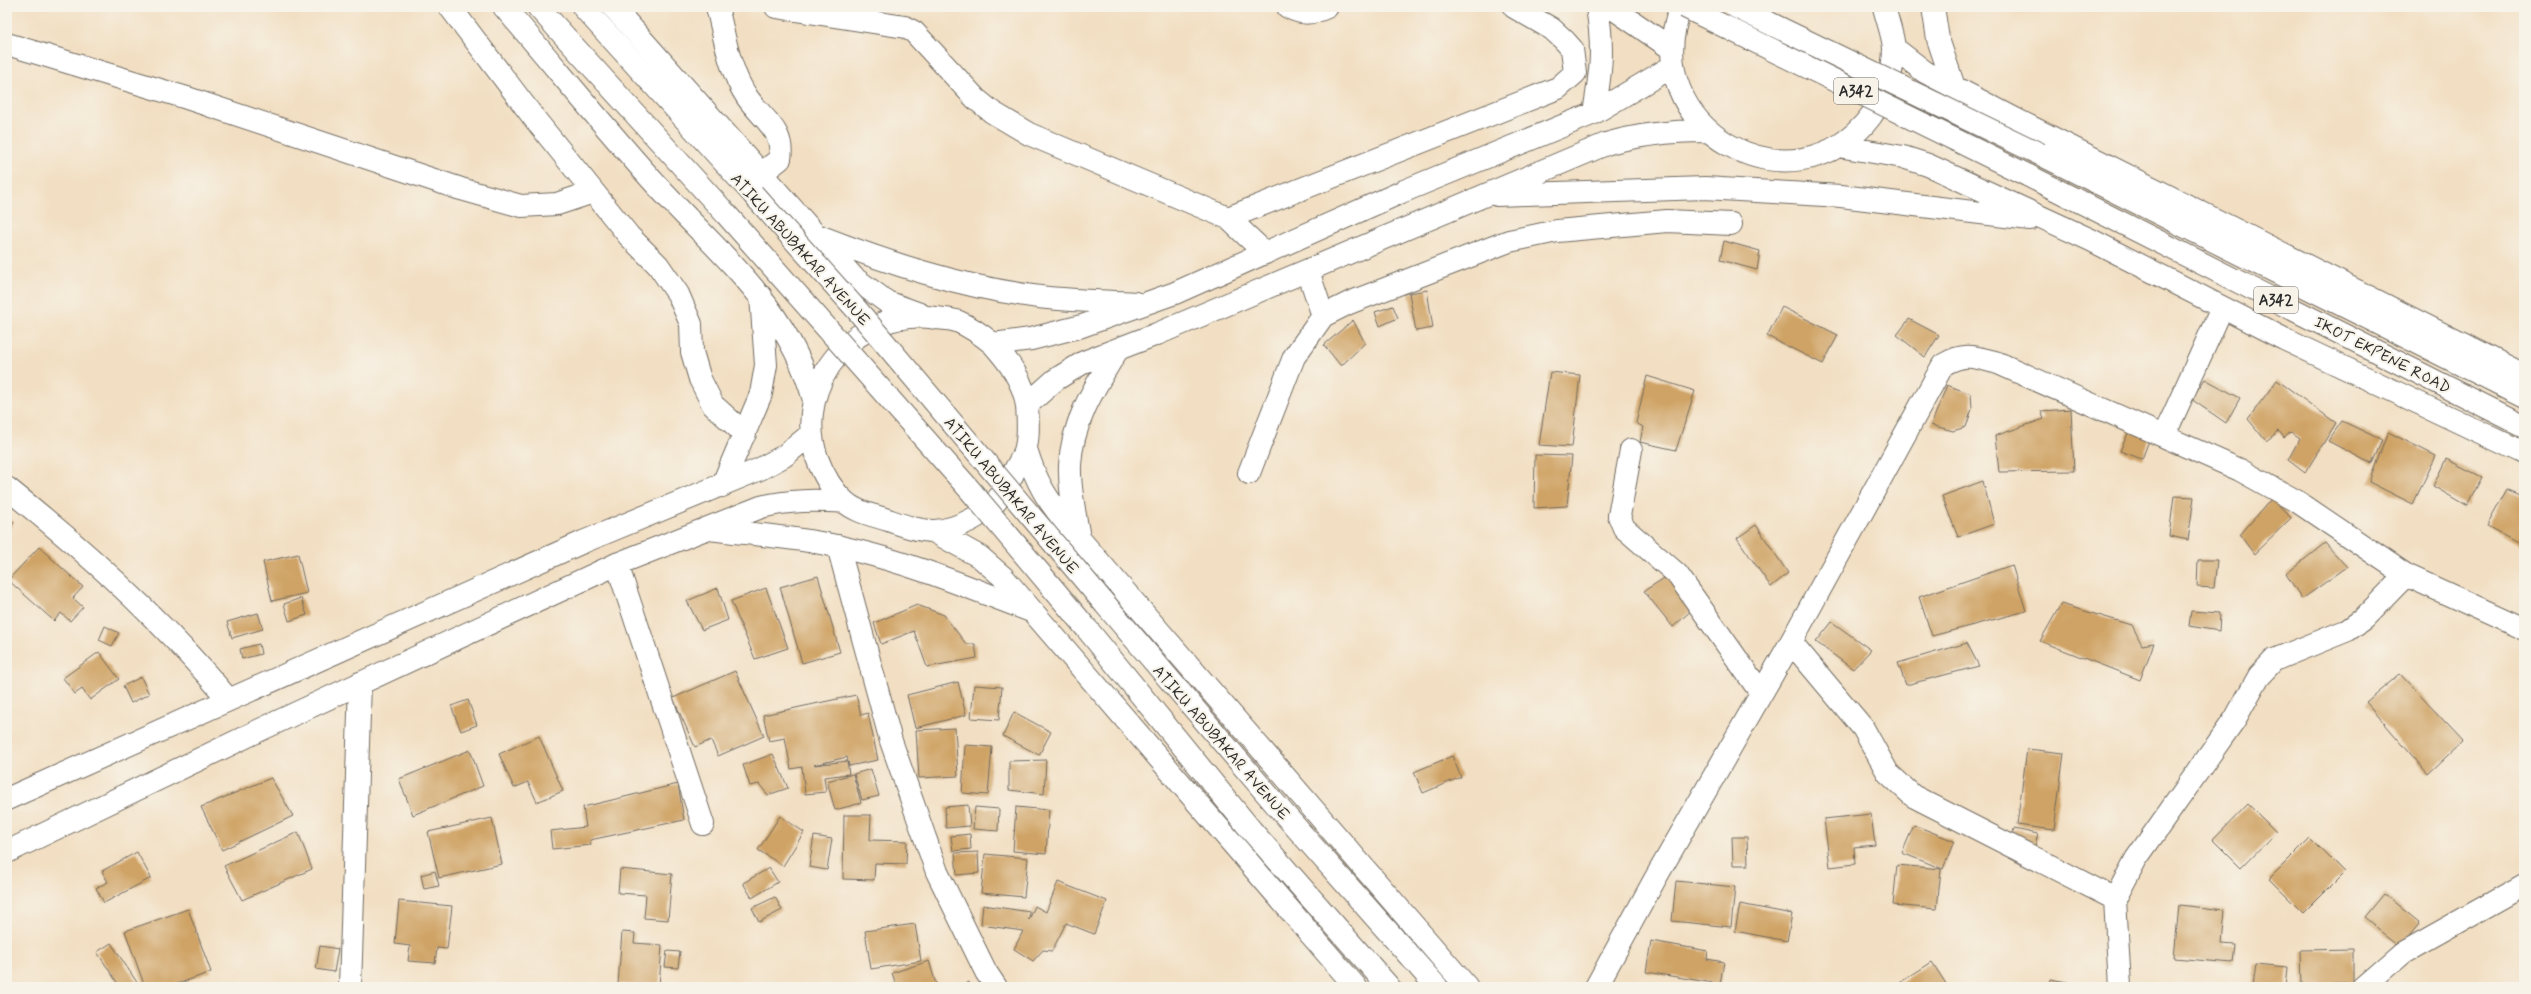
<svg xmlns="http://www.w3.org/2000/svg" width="2531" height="994" viewBox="0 0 2531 994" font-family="Mynerve,sans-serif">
<rect width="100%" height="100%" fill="#f7f3e8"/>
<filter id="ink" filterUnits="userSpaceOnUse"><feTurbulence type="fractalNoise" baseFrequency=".025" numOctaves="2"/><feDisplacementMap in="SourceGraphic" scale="8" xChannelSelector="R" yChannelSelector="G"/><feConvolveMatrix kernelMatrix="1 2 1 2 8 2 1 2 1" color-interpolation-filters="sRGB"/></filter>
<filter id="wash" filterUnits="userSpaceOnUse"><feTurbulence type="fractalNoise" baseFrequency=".012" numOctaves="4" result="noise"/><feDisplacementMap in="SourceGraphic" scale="16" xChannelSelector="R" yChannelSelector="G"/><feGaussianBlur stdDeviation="0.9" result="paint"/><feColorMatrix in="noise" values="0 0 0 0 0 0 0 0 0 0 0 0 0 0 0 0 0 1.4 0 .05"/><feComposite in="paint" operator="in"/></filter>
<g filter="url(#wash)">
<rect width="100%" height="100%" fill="#f2dfc3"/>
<g id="blocks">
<path fill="#cfa365" d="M 1724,241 L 1760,251 L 1757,270 L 1720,260 Z
M 1427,290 L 1433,328 L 1416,331 L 1409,293 Z
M 1393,306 L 1398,318 L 1380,326 L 1375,312 Z
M 1782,307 L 1838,335 L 1823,364 L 1767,336 Z
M 1909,319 L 1939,335 L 1925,357 L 1897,335 Z
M 1353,320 L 1365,343 L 1341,366 L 1324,345 Z
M 1550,372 L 1580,375 L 1572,447 L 1539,445 Z
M 1647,376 L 1695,391 L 1676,450 L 1640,442 L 1643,427 L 1636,423 Z
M 2205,379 L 2240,398 L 2226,423 L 2191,399 Z
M 2277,380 L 2336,423 L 2305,473 L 2288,460 L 2300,438 L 2291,432 L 2284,438 L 2279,431 L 2266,441 L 2248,419 Z
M 1947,385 L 1971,394 L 1972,409 L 1966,427 L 1953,431 L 1931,425 Z
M 2071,409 L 2074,471 L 1999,472 L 1995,436 L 2044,419 L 2041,411 Z
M 2342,421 L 2382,440 L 2372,464 L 2328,441 Z
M 2130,429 L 2150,438 L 2142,459 L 2120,451 Z
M 2388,432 L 2436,456 L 2413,504 L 2369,482 Z
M 1535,455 L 1572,456 L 1567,506 L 1534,508 Z
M 2446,459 L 2482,477 L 2467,506 L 2433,486 Z
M 1983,481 L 1994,524 L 1958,537 L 1942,496 Z
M 2507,489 L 2524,496 L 2524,546 L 2487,526 Z
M 2174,496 L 2194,497 L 2188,540 L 2169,536 Z
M 2272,498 L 2291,518 L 2254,554 L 2240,535 Z
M 7,517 L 14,522 L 7,532 Z
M 1756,525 L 1788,573 L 1771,587 L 1737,538 Z
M 2325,543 L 2347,567 L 2302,599 L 2286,574 Z
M 39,547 L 83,587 L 73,598 L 83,607 L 70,621 L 61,613 L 54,621 L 8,580 Z
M 298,554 L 307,593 L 272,601 L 263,562 Z
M 2198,560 L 2217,560 L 2214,588 L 2197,587 Z
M 2012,565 L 2026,611 L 1932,636 L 1919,597 Z
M 1669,575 L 1695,607 L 1673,627 L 1644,591 Z
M 818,576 L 840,652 L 802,663 L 780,587 Z
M 718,588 L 728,620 L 702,630 L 687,601 Z
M 766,588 L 788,648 L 755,659 L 731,601 Z
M 301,598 L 307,615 L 289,621 L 284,604 Z
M 2061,604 L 2132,625 L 2142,645 L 2154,643 L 2140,680 L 2040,641 Z
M 917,605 L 944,615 L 966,644 L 975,644 L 977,658 L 927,667 L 914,631 L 881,644 L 874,623 Z
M 2191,611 L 2220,613 L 2219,631 L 2189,626 Z
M 258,613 L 263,629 L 232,638 L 227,622 Z
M 1832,622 L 1871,650 L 1853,669 L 1816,642 Z
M 105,626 L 119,633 L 112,646 L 99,640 Z
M 1967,643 L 1979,666 L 1906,685 L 1898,663 Z
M 259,644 L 261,654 L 242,659 L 240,649 Z
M 99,652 L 119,679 L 90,700 L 82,689 L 75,694 L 63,678 Z
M 735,671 L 764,736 L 718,756 L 711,740 L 695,747 L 673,698 Z
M 2400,674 L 2463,741 L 2428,774 L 2366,702 Z
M 141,677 L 149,694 L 131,703 L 123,686 Z
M 958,682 L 966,715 L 915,728 L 907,695 Z
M 974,685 L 1002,687 L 999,720 L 971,718 Z
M 856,695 L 861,715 L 868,713 L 878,760 L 849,766 L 847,757 L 814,765 L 847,761 L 849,774 L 824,777 L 826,792 L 805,794 L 802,767 L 791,769 L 785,738 L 769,741 L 763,715 Z
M 468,700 L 477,725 L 461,731 L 451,706 Z
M 1014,712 L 1051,732 L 1039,755 L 1003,736 Z
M 955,728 L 958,776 L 919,778 L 916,730 Z
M 539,736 L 563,791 L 537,802 L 528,782 L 514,788 L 499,754 Z
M 965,745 L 992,747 L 988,795 L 962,793 Z
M 2027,749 L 2064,753 L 2054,830 L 2017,825 Z
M 470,750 L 483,786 L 413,815 L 399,779 Z
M 773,754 L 788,788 L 768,795 L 759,784 L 750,786 L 743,765 Z
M 1452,756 L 1461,777 L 1423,793 L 1414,772 Z
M 1046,760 L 1044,794 L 1009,790 L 1009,761 Z
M 871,769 L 879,796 L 862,800 L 854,774 Z
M 853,774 L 861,803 L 835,810 L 827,781 Z
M 271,778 L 293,816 L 222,850 L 201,807 Z
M 678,784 L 684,820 L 590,840 L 591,845 L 552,849 L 550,831 L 586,827 L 583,807 Z
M 2248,804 L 2276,832 L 2241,868 L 2213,840 Z
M 968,805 L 970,826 L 946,828 L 945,807 Z
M 975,807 L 999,809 L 998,831 L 973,829 Z
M 1016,807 L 1049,810 L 1046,854 L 1013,851 Z
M 1871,814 L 1875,845 L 1854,847 L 1855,864 L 1830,867 L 1824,819 Z
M 844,815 L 871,815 L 870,840 L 907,841 L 906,864 L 875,863 L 874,880 L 843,879 Z
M 780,816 L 804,832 L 783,866 L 758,850 Z
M 492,818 L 502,864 L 439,878 L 428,832 Z
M 1914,825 L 1954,841 L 1943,869 L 1902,853 Z
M 2014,829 L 2038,834 L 2034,850 L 2010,845 Z
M 298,832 L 312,869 L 242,900 L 224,866 Z
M 970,834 L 971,849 L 953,851 L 951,836 Z
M 814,836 L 832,839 L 827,870 L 809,867 Z
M 1732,837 L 1747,837 L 1748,865 L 1733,865 Z
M 2310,838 L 2344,872 L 2303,913 L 2269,879 Z
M 137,852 L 151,878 L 104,903 L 96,888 L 108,882 L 102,871 Z
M 978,852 L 979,873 L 957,875 L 955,853 Z
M 985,854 L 1028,858 L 1024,897 L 981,893 Z
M 1897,865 L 1941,869 L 1937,909 L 1893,905 Z
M 769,868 L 778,882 L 752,898 L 743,883 Z
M 620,869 L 672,874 L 668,920 L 644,918 L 646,895 L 618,893 Z
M 435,871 L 439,886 L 424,889 L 421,875 Z
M 1676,881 L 1735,887 L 1731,927 L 1672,921 Z
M 1058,882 L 1107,901 L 1094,934 L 1066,923 L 1052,951 L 1043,950 L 1033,961 L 1014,949 L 1023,931 L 981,925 L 983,905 L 1030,912 L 1029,920 L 1035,906 L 1046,912 Z
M 2384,894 L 2420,923 L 2400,947 L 2364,918 Z
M 775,897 L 782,910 L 759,922 L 752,908 Z
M 399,901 L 452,906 L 447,949 L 437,948 L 435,963 L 408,961 L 410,946 L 395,944 Z
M 1740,904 L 1792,914 L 1787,941 L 1735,931 Z
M 2179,905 L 2225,910 L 2222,944 L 2235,945 L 2233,963 L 2174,958 Z
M 188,909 L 211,972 L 169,987 L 145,987 L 125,931 Z
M 915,924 L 921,961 L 871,969 L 865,931 Z
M 622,932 L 635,933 L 634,943 L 662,945 L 659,987 L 618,984 Z
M 1651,941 L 1708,951 L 1707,959 L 1724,962 L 1720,984 L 1646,972 Z
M 111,943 L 140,987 L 120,987 L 97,952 Z
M 320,946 L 338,949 L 334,972 L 316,969 Z
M 2353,949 L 2353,983 L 2333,983 L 2333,987 L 2302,987 L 2301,950 Z
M 667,951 L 680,952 L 678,968 L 665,967 Z
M 929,961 L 937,987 L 897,987 L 892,973 Z
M 1932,962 L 1948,987 L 1893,987 Z
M 2255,964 L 2288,967 L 2286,987 L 2252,987 Z
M 2050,979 L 2090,986 L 2090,987 L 2048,987 Z
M 969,982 L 971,987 L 959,987 Z"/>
</g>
</g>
<g filter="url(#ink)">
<use href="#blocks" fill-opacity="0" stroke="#716a60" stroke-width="1"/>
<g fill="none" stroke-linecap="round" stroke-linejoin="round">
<g stroke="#716a60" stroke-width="24">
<path id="minor" d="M 450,7 L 534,118 L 629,236 L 658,265 L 678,294 L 691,324 L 692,352 L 700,379 L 713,405 L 745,434
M 717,7 C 725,38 729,70 747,97 C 762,119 785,130 780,159 L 762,173
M 776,7 L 905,27 L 914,32 L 976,99 L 992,112 L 1029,134 L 1228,218 L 1265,253
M 1288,7 C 1303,15 1312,14 1327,7
M 7,44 L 187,98 L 461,189 L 521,206 L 557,204 L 593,192
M 1228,218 L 1558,88 L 1575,73 L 1572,49 L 1564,40 L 1552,29 L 1514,7
M 1308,271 L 1323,316
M 2164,436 L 2222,308
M 1631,450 L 1619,516 L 1624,528 L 1677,574 L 1761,693
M 1249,473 L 1294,357 L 1323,316 L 1349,303 L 1509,241 L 1557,231 L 1667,221 L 1731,224
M 7,488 C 86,551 163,621 228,699
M 838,546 L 891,741 L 937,872 L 986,972 L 996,987
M 617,564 L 703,824
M 1791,642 L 1863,728 L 1888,773 L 1913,796 L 2115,899
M 350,987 L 360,683
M 1596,987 L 1655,879 L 1791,642 L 1943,365 C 1965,352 1975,357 1998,363 L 2240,470 L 2298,502 L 2406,575 L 2524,629
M 2120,987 L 2115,899 L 2136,859 L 2235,719 L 2259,676 L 2274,660 L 2348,630 L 2363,619 L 2406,575
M 2364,987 L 2403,953 L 2524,885"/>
</g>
<g stroke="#716a60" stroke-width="24">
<path id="major" d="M 538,7 L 726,214
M 583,7 L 753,194
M 1105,604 L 1278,807 L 1437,987
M 1087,629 L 1251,830 L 1389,987"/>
</g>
<g stroke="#716a60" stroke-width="24">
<path id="highway" d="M 504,7 C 553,64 601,123 651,179 C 715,251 787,303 814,400
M 613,7 L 854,278 L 887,302 L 920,314
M 1611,7 L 1672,49
M 1681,7 C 1633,128 1794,218 1871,116 C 1884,97 1894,72 1894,48 C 1893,35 1887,20 1884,7
M 1933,7 L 1938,39 L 1954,87
M 1894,48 L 1925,72 L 2015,119 L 2524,375
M 1594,113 C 1601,71 1604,49 1597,7
M 1838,146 L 1903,157 L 1928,165 L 2091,240 L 2284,339 L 2524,453
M 2040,154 L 2524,396
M 2027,175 L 2524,426
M 1497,195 L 1705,188 L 1841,196 L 2030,219
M 819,236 C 888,263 958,286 1032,296 C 1066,301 1101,301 1135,303
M 993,344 C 1009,362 1024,382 1027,406 C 1028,419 1029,434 1026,447 C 1025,454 1019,462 1016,468 C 1011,477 1007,487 1001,495 C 988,514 957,530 934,531 C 918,531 902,525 888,520 C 873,515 855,512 844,501 C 831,489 823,474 817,458 C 791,383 858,305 936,318 C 943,319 952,319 959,322 C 973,328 982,335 993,344 L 1031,339 L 1082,326 L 1175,293 L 1404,191 L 1594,113 L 1673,66
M 1027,405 L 1055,380 L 1084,362 L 1157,334 L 1606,144 C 1640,134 1671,131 1706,131
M 1026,449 C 1037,485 1047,499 1070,528 L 1467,987
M 722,486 L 761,394 L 766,365 L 761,296
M 709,529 C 757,535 806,538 853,550 C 914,564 972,589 1031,611
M 933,531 L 980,557 L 1003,577 L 1356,987
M 1079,538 C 1075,514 1069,489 1070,465 C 1072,421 1096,385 1118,349
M 7,799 L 583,542 L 760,469 L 784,456 L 811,434
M 7,852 L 262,729 L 617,564 L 761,507 C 790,500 815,500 845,502"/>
</g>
<use href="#minor" stroke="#fff" stroke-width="22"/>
<use href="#major" stroke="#fff" stroke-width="22"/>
<use href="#highway" stroke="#fff" stroke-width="22"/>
<g stroke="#716a60" stroke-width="24" stroke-linecap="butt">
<path id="major-bridge" d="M 753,194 L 857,310 L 1105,604
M 726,214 L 970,490 L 1087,629"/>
</g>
<g stroke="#716a60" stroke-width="24" stroke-linecap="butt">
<path id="highway-bridge" d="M 1685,7 L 2027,175
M 1736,7 L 2040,154"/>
</g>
<use href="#major-bridge" stroke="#fff" stroke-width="22"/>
<use href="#highway-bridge" stroke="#fff" stroke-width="22"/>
</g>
</g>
<g text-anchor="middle" stroke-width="4" stroke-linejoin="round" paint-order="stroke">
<g fill="#f7f3e8" stroke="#686764" stroke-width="1">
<rect x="1834" y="78" width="44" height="26" rx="3"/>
<rect x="2254" y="287" width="44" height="26" rx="3"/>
</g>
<g font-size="15" font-weight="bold" fill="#2b2b2b">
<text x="1856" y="96">A342</text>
<text x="2276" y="305">A342</text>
</g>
<g font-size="16" fill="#2b2b2b" stroke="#f7f3e8">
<text transform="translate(801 249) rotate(48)" y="6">ATIKU ABUBAKAR AVENUE</text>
<text transform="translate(2383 354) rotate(27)" y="6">IKOT EKPENE ROAD</text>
<text transform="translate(1012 495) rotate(50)" y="6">ATIKU ABUBAKAR AVENUE</text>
<text transform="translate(1222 742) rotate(49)" y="6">ATIKU ABUBAKAR AVENUE</text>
</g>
</g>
<rect width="2531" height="994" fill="none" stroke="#f7f3e8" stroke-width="24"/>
</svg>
